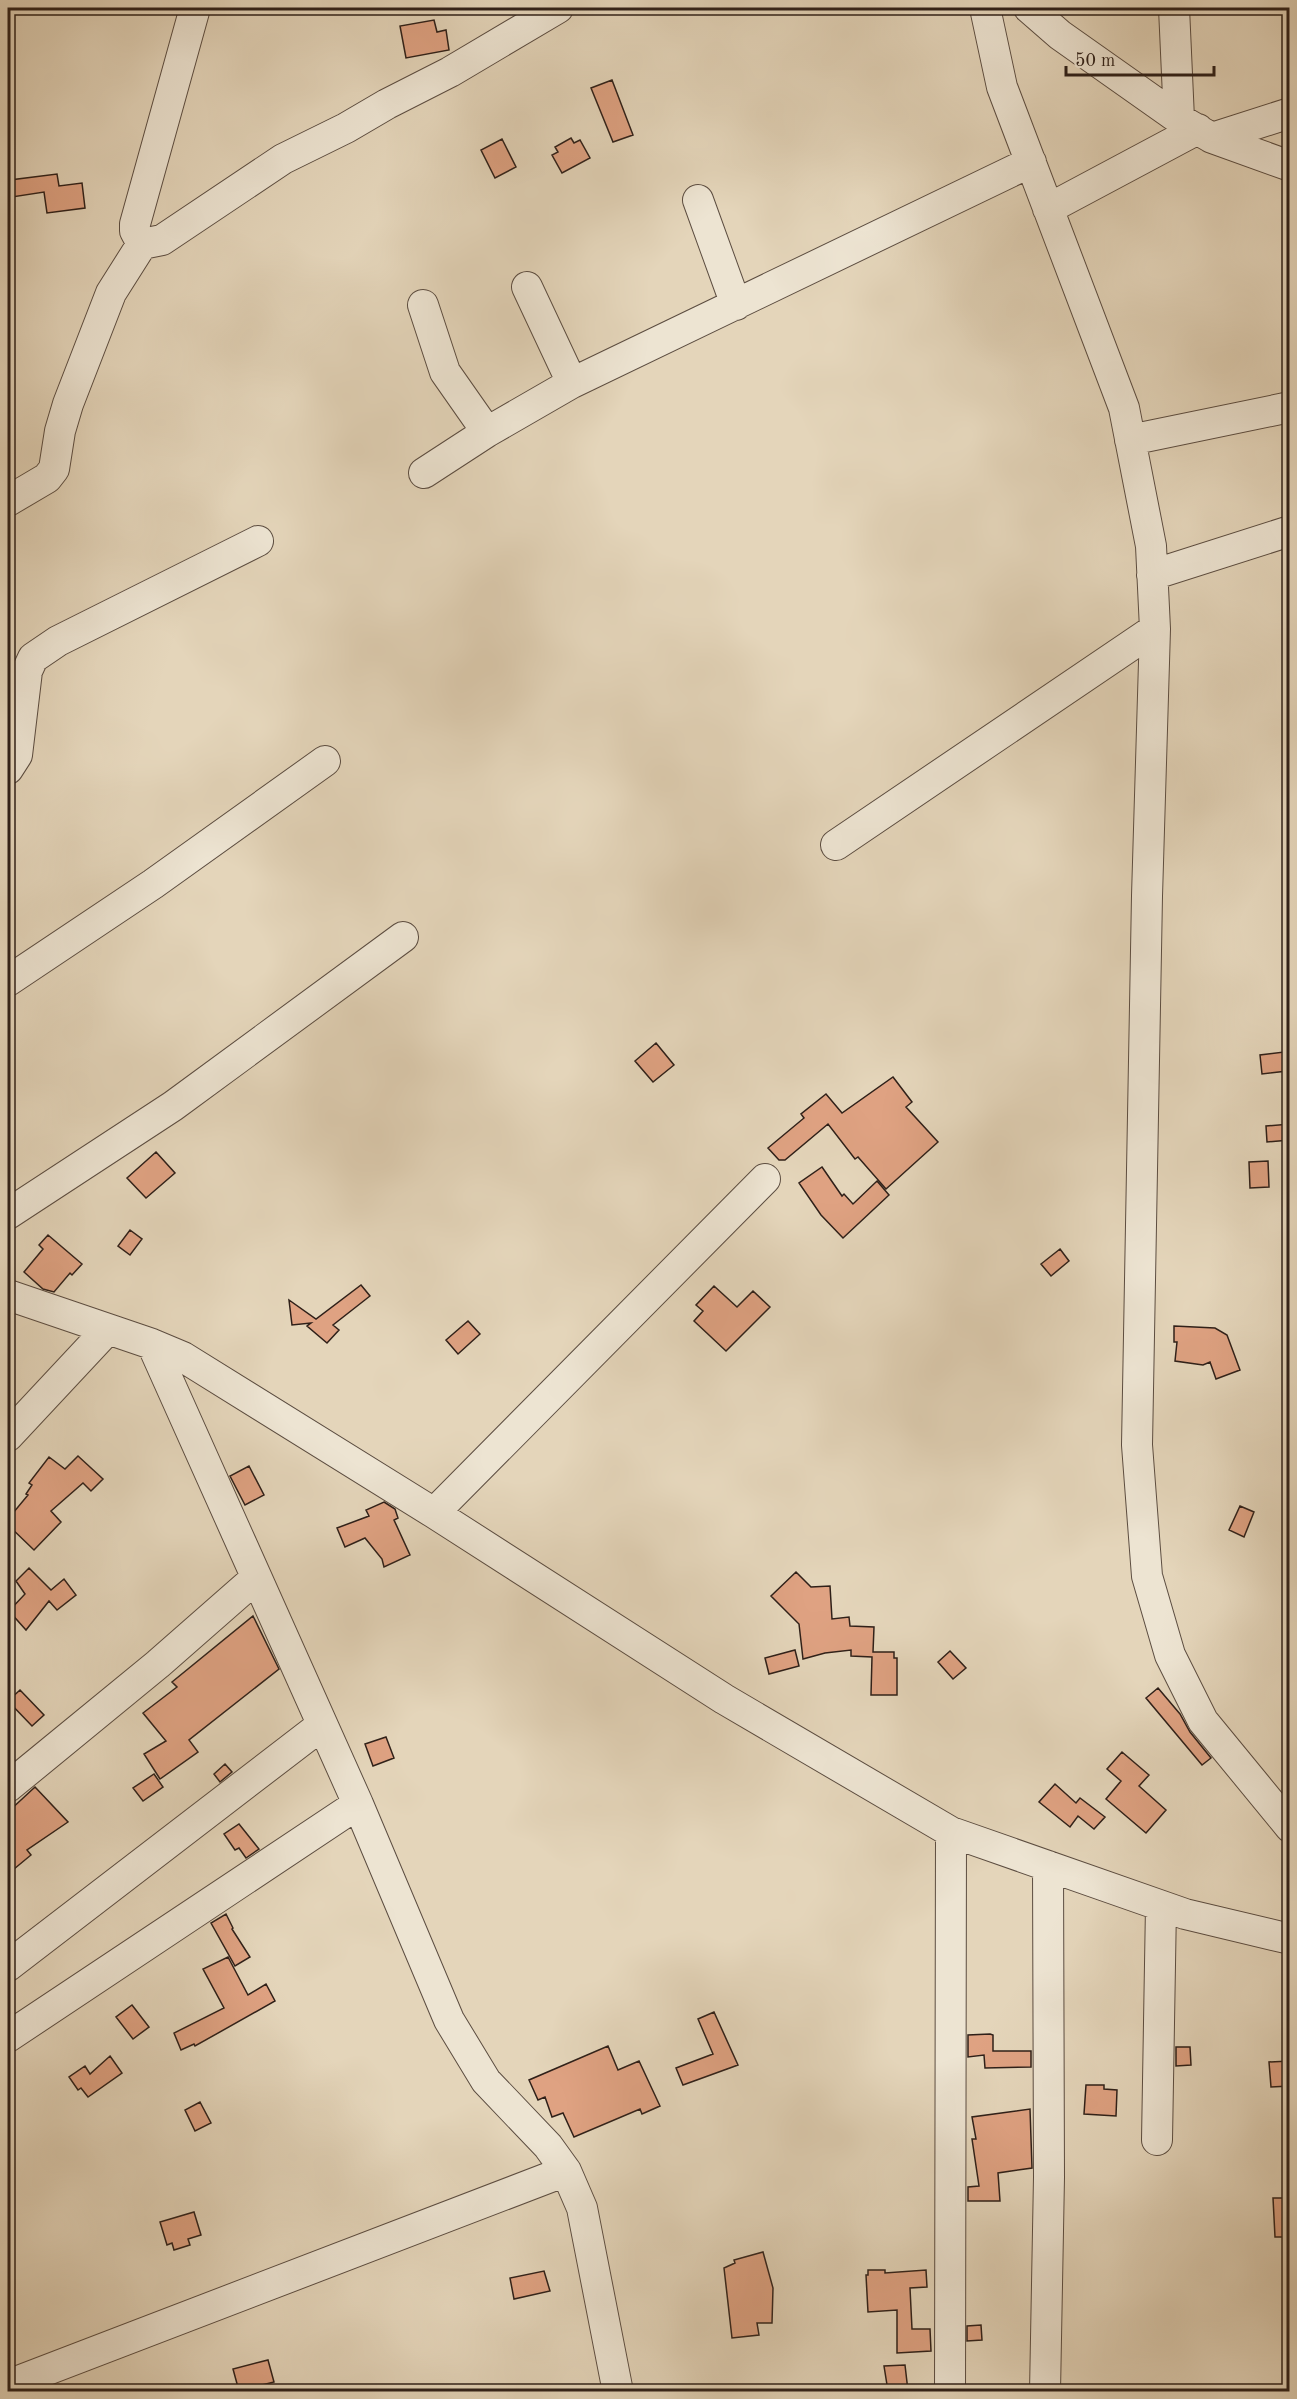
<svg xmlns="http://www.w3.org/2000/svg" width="1297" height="2399" viewBox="0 0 1297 2399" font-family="'Old Standard TT',serif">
<rect width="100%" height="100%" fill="#e4d5ba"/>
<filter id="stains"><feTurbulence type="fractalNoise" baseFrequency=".00333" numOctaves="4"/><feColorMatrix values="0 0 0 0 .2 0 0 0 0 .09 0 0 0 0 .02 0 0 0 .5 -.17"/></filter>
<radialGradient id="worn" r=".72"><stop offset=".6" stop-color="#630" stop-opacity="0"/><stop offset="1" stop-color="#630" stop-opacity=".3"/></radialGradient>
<path fill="#dfa282" stroke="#2f2019" stroke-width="1.5" d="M 434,20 L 437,32 L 446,30 L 449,50 L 406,58 L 400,26 Z
M 612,80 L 633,135 L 613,142 L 591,88 Z
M 571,138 L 574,143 L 580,140 L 590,158 L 562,173 L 552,155 L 558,152 L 555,147 Z
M 502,139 L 516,167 L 495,178 L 481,150 Z
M 57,174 L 59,186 L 82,183 L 85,208 L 47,213 L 44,192 L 12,197 L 10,180 Z
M 656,1043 L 674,1065 L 653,1082 L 635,1061 Z
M 1284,1052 L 1287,1071 L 1262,1074 L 1260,1055 Z
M 893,1077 L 912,1102 L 906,1107 L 938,1142 L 886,1189 L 858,1157 L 855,1159 L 828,1124 L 785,1160 L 779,1160 L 768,1148 L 804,1118 L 801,1114 L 826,1094 L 842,1113 Z
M 1290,1124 L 1290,1140 L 1267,1142 L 1266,1126 Z
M 156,1152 L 175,1173 L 146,1198 L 127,1178 Z
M 1268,1161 L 1269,1187 L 1250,1188 L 1249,1162 Z
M 822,1167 L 842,1196 L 844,1194 L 853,1204 L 877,1181 L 889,1195 L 843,1238 L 821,1215 L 799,1183 Z
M 130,1230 L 142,1239 L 130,1255 L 118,1246 Z
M 48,1235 L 82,1264 L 72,1275 L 70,1273 L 54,1292 L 43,1289 L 24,1272 L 43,1249 L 39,1245 Z
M 1060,1249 L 1069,1261 L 1051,1276 L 1041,1264 Z
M 361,1285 L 370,1296 L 333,1325 L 339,1330 L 327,1343 L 307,1326 L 311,1323 L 292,1325 L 289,1300 L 316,1319 Z
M 714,1286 L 737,1307 L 753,1291 L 770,1307 L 726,1351 L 694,1321 L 703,1311 L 696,1305 Z
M 468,1321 L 480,1334 L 458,1354 L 446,1340 Z
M 1174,1326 L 1215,1328 L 1227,1335 L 1240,1370 L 1216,1379 L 1210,1362 L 1203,1365 L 1175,1361 L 1177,1342 L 1174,1342 Z
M 78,1456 L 103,1479 L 91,1491 L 83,1483 L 51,1511 L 61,1522 L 34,1550 L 8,1525 L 8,1519 L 28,1495 L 26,1494 L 32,1485 L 29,1483 L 49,1457 L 65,1469 Z
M 249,1466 L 264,1495 L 245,1505 L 230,1476 Z
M 384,1502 L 395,1509 L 398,1518 L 394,1520 L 410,1555 L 384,1567 L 382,1559 L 365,1538 L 345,1547 L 337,1528 L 369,1516 L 366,1510 Z
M 1240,1506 L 1254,1512 L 1244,1537 L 1229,1530 Z
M 29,1568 L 51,1590 L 64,1579 L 76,1595 L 57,1610 L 49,1601 L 26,1630 L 9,1611 L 25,1594 L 16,1581 Z
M 796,1572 L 811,1587 L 830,1586 L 832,1619 L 849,1617 L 850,1626 L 874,1627 L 873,1652 L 894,1652 L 894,1658 L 897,1658 L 897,1695 L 871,1695 L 872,1657 L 851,1656 L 851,1650 L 825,1653 L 803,1659 L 799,1624 L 771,1596 Z
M 253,1616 L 279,1669 L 189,1740 L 198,1752 L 160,1779 L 144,1754 L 166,1741 L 143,1713 L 177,1687 L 172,1682 Z
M 795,1650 L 799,1666 L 769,1674 L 765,1658 Z
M 950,1651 L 966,1668 L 953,1679 L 938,1662 Z
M 1158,1688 L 1180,1714 L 1190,1732 L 1211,1758 L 1202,1765 L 1146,1698 Z
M 20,1690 L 44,1715 L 32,1726 L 8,1701 Z
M 386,1737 L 394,1758 L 373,1766 L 365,1744 Z
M 1122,1752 L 1149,1775 L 1139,1786 L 1166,1810 L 1146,1833 L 1106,1799 L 1121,1781 L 1107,1769 Z
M 225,1764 L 232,1772 L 220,1782 L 214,1774 Z
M 154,1774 L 163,1787 L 143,1801 L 133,1788 Z
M 1055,1784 L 1076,1803 L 1080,1798 L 1105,1817 L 1094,1829 L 1078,1816 L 1070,1827 L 1039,1802 Z
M 35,1787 L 68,1822 L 27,1850 L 31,1855 L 8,1874 L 8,1812 Z
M 239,1824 L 259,1849 L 246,1858 L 239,1848 L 235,1850 L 224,1834 Z
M 226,1914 L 233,1928 L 232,1929 L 250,1957 L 235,1966 L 211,1923 Z
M 228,1957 L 248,1995 L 266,1984 L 275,2001 L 195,2046 L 194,2044 L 181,2050 L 174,2033 L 224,2008 L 203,1969 Z
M 132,2005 L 149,2027 L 133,2039 L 116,2017 Z
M 714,2012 L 738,2065 L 683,2085 L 676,2068 L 713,2054 L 698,2019 Z
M 990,2034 L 993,2035 L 993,2051 L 1031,2051 L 1031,2067 L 985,2068 L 984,2055 L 968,2057 L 968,2035 Z
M 608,2046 L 618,2070 L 639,2061 L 660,2106 L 642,2114 L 640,2109 L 574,2137 L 563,2113 L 552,2117 L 545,2097 L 538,2100 L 529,2080 Z
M 1176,2047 L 1190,2047 L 1191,2065 L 1176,2066 Z
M 110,2056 L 122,2073 L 88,2097 L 81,2088 L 78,2090 L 69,2077 L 85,2066 L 90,2074 Z
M 1290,2061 L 1290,2086 L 1271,2087 L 1269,2062 Z
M 1086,2085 L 1104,2085 L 1104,2089 L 1117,2090 L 1116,2116 L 1084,2114 Z
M 200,2102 L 211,2123 L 195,2131 L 185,2110 Z
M 1030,2109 L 1032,2168 L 998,2173 L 1000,2201 L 968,2201 L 968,2187 L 979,2186 L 972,2139 L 976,2139 L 972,2117 Z
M 1273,2198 L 1290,2198 L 1290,2237 L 1275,2237 Z
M 194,2212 L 201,2235 L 188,2239 L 190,2245 L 174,2250 L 172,2243 L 167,2245 L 160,2222 Z
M 763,2252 L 773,2288 L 772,2323 L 757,2323 L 759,2335 L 732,2338 L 724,2268 L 735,2263 L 734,2260 Z
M 868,2270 L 885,2270 L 885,2273 L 926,2270 L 927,2287 L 910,2288 L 912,2329 L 930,2329 L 931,2351 L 897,2353 L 897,2310 L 868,2312 L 866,2275 L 868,2275 Z
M 544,2271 L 550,2291 L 514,2299 L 510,2278 Z
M 981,2325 L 982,2340 L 967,2341 L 967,2326 Z
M 268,2360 L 274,2382 L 239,2391 L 233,2369 Z
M 905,2365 L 908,2391 L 888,2391 L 884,2366 Z"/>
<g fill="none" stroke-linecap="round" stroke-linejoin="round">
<g stroke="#5c4d41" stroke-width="32">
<path id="minor" d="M 985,8 L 1002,87 L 1124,408 L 1151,546 L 1155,629 L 1147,896 L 1137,1445 L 1147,1576 L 1170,1655 L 1203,1721 L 1290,1827
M 1029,8 L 1060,35 L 1179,119 L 1212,138 L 1290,166
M 1174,8 L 1179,119
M 1212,138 L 1290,113
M 698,200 L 736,305
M 1048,209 L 1198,129
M 142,244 L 135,231 L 135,224 L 195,8
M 527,287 L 572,383
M 423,305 L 445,372 L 487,432
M 1130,440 L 1290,407
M 424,473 L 487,432 L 572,383 L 1031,162
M 8,501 L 47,478 L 54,469 L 60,431 L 68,404 L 111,293 L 142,244 L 162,240 L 283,159 L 346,128 L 387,104 L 450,72 L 558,8
M 1152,575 L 1290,531
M 8,769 L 17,755 L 27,671 L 33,658 L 58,641 L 258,541
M 836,845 L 1155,629
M 8,981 L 153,884 L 325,761
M 8,1214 L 173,1106 L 403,937
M 8,1295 L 152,1344 L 183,1357 L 434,1513 L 724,1699 L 951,1832 L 1185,1914 L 1290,1939
M 152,1344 L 358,1804 L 449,2020 L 486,2081 L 548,2146 L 566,2171 L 582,2208 L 618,2392
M 8,1436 L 107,1330
M 434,1513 L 765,1179
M 8,1787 L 158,1664 L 256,1578
M 8,1966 L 322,1725
M 8,2037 L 358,1804
M 1157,2140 L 1161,1906
M 8,2385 L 566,2171
M 950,2392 L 951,1832
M 1045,2392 L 1049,2177 L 1048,1866"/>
</g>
<use href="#minor" stroke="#ede4d2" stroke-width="30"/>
</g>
<rect width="1297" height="2399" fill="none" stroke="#e4d5ba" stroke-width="30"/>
<rect x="9" y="9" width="1279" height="2381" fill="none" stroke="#2f2019" stroke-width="3"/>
<rect x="15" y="15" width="1267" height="2369" fill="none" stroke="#2f2019" stroke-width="1.5"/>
<path d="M1066 66v9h148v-9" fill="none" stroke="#2f2019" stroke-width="3"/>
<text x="1075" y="66" font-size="18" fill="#2f2019" stroke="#ede4d2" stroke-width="4.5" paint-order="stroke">50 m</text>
<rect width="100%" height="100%" filter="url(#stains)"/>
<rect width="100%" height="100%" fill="url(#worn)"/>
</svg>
